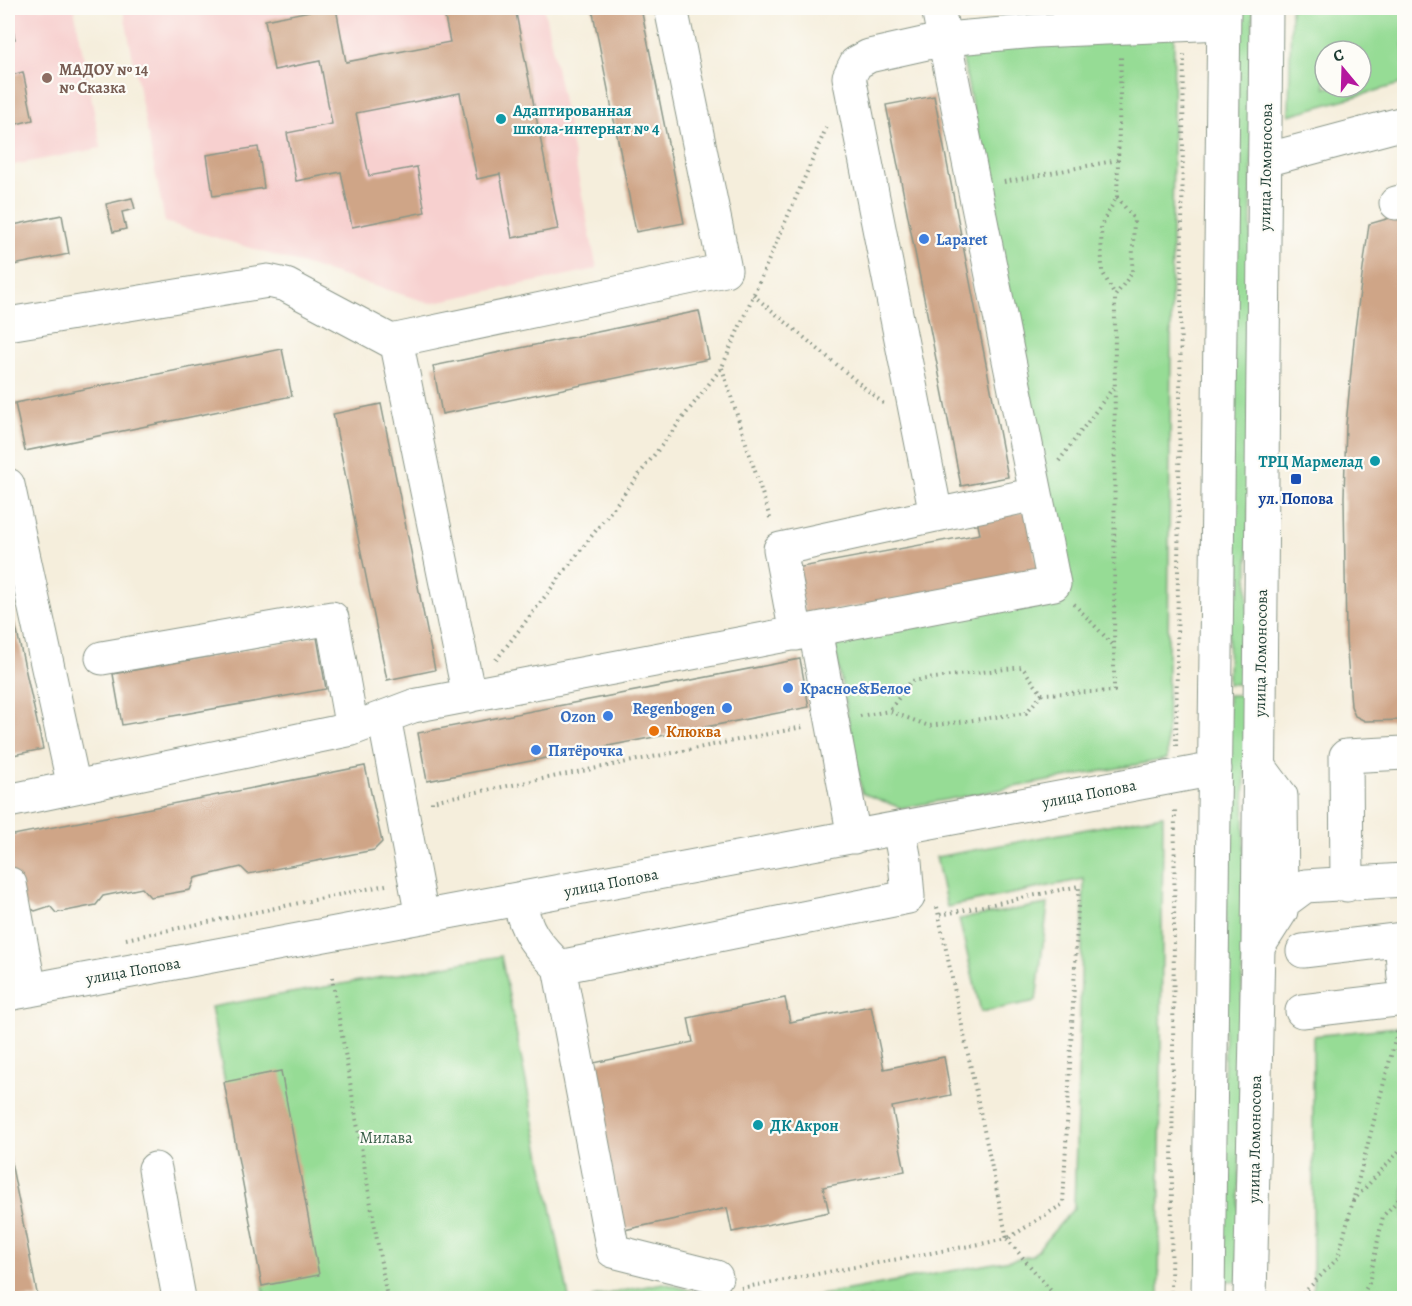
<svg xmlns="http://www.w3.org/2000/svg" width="1412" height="1306" viewBox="0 0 1412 1306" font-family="Alegreya,serif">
<rect width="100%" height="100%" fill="#fdfcf7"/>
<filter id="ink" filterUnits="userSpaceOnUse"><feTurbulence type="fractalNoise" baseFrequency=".0167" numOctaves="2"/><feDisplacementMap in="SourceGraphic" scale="12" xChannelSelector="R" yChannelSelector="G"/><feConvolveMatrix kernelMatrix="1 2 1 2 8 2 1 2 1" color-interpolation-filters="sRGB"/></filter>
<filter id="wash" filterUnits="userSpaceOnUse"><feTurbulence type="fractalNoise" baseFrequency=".008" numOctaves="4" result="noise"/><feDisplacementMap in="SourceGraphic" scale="24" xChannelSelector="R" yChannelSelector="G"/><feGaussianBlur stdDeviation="1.35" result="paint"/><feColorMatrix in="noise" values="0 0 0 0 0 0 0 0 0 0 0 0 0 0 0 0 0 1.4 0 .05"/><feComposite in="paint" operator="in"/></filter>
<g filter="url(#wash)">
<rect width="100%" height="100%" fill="#f5eedc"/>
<path fill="#f7d0cf" d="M 8,8 L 74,8 L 101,148 L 8,166 Z
M 123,8 L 544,8 L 597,269 L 430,303 L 165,222 Z"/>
<path fill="#96dc95" stroke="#5a8c64" stroke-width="1.5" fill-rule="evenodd" d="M 1237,8 L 1253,8 L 1247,684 L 1228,684 Z
M 1291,8 L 1404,8 L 1404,83 L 1289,115 ZM 1325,51 L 1361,51 L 1361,87 L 1325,87 Z
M 1174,33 L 1167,759 L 901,808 L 862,793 L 834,643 L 1069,595 L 960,45 Z
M 1228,695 L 1246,695 L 1238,1281 L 1222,1281 Z
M 1163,815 L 1159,1298 L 805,1298 L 1032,1256 L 1074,1208 L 1084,879 L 947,907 L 936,857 Z
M 1048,904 L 1036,1001 L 981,1012 L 959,919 Z
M 501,956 L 569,1298 L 265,1298 L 211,1007 Z
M 1404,1026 L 1404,1298 L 1313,1298 L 1313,1036 Z
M 663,1283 L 705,1294 L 705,1298 L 592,1298 L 592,1297 Z"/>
<g id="blocks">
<path fill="#cfa587" d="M 8,8 L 15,39 L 8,40 Z
M 310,8 L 336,8 L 346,62 L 450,42 L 443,8 L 515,8 L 558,229 L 512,238 L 500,174 L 477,179 L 460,93 L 356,113 L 369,176 L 417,167 L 425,212 L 352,227 L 341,172 L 296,181 L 287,133 L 332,124 L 320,61 L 274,70 L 265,20 L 310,11 Z
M 592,8 L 641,8 L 684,223 L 636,232 Z
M 23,72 L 33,120 L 8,126 L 8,76 Z
M 934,96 L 1008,477 L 961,486 L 886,105 Z
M 258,147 L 264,188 L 213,196 L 207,155 Z
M 132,198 L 135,209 L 122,212 L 126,229 L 113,232 L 106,204 Z
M 1404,214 L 1404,720 L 1365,721 L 1355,716 L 1351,706 L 1346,638 L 1344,497 L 1346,425 L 1355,329 L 1369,224 Z
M 62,215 L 69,254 L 8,266 L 8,226 Z
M 699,311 L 709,359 L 442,414 L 433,366 Z
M 282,349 L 292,396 L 25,451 L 15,403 Z
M 381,404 L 435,670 L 387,680 L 333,414 Z
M 1027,511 L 1039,573 L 805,616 L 796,568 L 980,534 L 977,520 Z
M 8,591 L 43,749 L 8,756 Z
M 317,637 L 326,689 L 122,725 L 113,674 Z
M 800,659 L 809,707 L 427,781 L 418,733 Z
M 365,766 L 382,842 L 374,850 L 248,874 L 241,867 L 195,878 L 190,890 L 150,897 L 142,888 L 103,896 L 96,905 L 56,913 L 50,906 L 35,911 L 26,906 L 8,885 L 8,836 Z
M 785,998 L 790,1022 L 871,1006 L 884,1069 L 944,1057 L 951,1095 L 892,1107 L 905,1171 L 823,1187 L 829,1212 L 732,1232 L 727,1208 L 624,1230 L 589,1064 L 693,1042 L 688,1018 Z
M 281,1071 L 319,1275 L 262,1286 L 224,1082 Z
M 8,1157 L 10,1157 L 38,1298 L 8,1298 Z"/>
</g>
</g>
<g filter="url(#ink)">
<use href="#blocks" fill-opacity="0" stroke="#8a9688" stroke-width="1.5"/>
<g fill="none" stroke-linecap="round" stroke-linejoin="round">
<g stroke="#8a9688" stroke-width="35">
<path id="minor" d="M 938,8 C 972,170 1004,332 1036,494 L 936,515 L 849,77 L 856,63 L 869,56 L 945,39 L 1036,31 L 1223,23
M 1265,160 L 1404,123
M 1396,203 L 1404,201
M 8,324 L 268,281 L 286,285 L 389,340 L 396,340 L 469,696
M 396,340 L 725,270 L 671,8
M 8,485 L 74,787
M 815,630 L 854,837
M 796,634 L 780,549 L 936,515
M 102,658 L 332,618 L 352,729
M 384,717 L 422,917
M 8,801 L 352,729 L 413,706 L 1054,584 L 1036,494
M 10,884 L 30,990
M 1347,885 L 1346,756 L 1404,753
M 519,900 C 526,933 536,944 559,967 L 908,897 L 905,861 L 899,829
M 1282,903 L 1305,886 L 1404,880
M 1401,939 L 1404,978
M 1258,947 L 1281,911 L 1282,903 L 1281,796 L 1259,766
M 1303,951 L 1404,939
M 559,967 L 613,1251 L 716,1277
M 8,994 L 1215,769
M 1302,1011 L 1404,999
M 155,1169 L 179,1298"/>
</g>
<g stroke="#8a9688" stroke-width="35">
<path id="major" d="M 1208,1298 L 1224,8
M 1250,1298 L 1258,947 L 1266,8"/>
</g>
<path stroke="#8a9688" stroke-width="4" stroke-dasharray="1.5 4.5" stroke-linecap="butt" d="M 1004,182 L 1118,160
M 1117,197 L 1121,57
M 753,295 L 884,404
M 722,368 L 771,521
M 1059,461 L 1115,385
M 1074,604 L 1114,646
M 496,660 L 722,367 L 828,124
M 1042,694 L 1026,713 L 929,726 L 889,711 L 911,681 L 1022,667 L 1042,694 L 1114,691 L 1115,296 L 1132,273 L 1134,219 L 1117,197 L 1101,225 L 1102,271 L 1115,296
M 860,716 L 889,711
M 1176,746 L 1184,54
M 432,803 L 432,801 L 803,727
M 937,907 L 1007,1239 L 1063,1204 L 1079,886 L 940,915
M 126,939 L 386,885
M 332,977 L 387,1298
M 1353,1201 L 1404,1146
M 741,1288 L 1007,1239 L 1057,1298
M 1171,1298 L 1175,807
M 1299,1298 L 1338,1258 L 1398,1029
M 1340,1298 L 1362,1296 L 1369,1283 L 1383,1216 L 1404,1194"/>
<use href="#minor" stroke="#fff" stroke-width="33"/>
<use href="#major" stroke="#fff" stroke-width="33"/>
</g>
</g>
<circle fill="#8d6e63" stroke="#fdfcf7" stroke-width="2" cx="47" cy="78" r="6"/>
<g fill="#0f9aa8" stroke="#fdfcf7" stroke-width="2">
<circle cx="501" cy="119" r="6"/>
<circle cx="1375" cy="461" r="6"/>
<circle cx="758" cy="1125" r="6"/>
</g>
<g fill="#3f7fe0" stroke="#fdfcf7" stroke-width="2">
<circle cx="924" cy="239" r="6"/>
<circle cx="788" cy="688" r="6"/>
<circle cx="727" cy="708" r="6"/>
<circle cx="608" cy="716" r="6"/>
<circle cx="536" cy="750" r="6"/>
</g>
<rect fill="#1a4fb4" stroke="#fdfcf7" stroke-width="2" x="1290" y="473" width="12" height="12" rx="3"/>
<circle fill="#e8710a" stroke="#fdfcf7" stroke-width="2" cx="654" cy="731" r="6"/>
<g text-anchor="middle" stroke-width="4.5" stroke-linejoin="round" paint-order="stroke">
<g font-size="16" font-weight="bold" fill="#785e54" stroke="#fdfcf7" text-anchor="start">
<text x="59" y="75">МАДОУ № 14<tspan x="59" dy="18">№ Сказка</tspan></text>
</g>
<g font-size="16" font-weight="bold" fill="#0d838f" stroke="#fdfcf7" text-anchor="start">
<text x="513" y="116">Адаптированная<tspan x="513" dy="18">школа-интернат № 4</tspan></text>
<text x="1363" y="467" text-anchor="end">ТРЦ Мармелад</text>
<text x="770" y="1131">ДК Акрон</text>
</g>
<g font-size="16" fill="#1f3d34" stroke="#fdfcf7">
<text transform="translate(1265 167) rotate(-89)" y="6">улица Ломоносова</text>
<text transform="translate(1260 653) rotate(-89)" y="6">улица Ломоносова</text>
<text transform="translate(1089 793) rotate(-11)" y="6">улица Попова</text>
<text transform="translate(611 882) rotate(-11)" y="6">улица Попова</text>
<text transform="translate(133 970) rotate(-10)" y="6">улица Попова</text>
<text transform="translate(1254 1139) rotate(-89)" y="6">улица Ломоносова</text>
</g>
<g font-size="16" font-weight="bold" fill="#366cbe" stroke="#fdfcf7" text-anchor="start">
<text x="936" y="245">Laparet</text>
<text x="800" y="694">Красное&amp;Белое</text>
<text x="715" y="714" text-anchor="end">Regenbogen</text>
<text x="596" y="722" text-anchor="end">Ozon</text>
<text x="548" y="756">Пятёрочка</text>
</g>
<g font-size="16" font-weight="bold" fill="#164399" stroke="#fdfcf7">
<text x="1296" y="504">ул. Попова</text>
</g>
<g font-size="16" font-weight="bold" fill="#c56008" stroke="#fdfcf7" text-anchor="start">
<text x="666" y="737">Клюква</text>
</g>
<g font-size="16" fill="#375d47" stroke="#fdfcf7">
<text x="386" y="1143">Милава</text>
</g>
</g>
<rect width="1412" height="1306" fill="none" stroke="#fdfcf7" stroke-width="30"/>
<g transform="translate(1343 69) rotate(341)"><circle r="28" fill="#fdfcf7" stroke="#a4b0a9" stroke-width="1.5"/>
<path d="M0-4.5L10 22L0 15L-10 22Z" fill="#b5179e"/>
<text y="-9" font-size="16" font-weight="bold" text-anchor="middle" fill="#1f3d34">С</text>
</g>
</svg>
